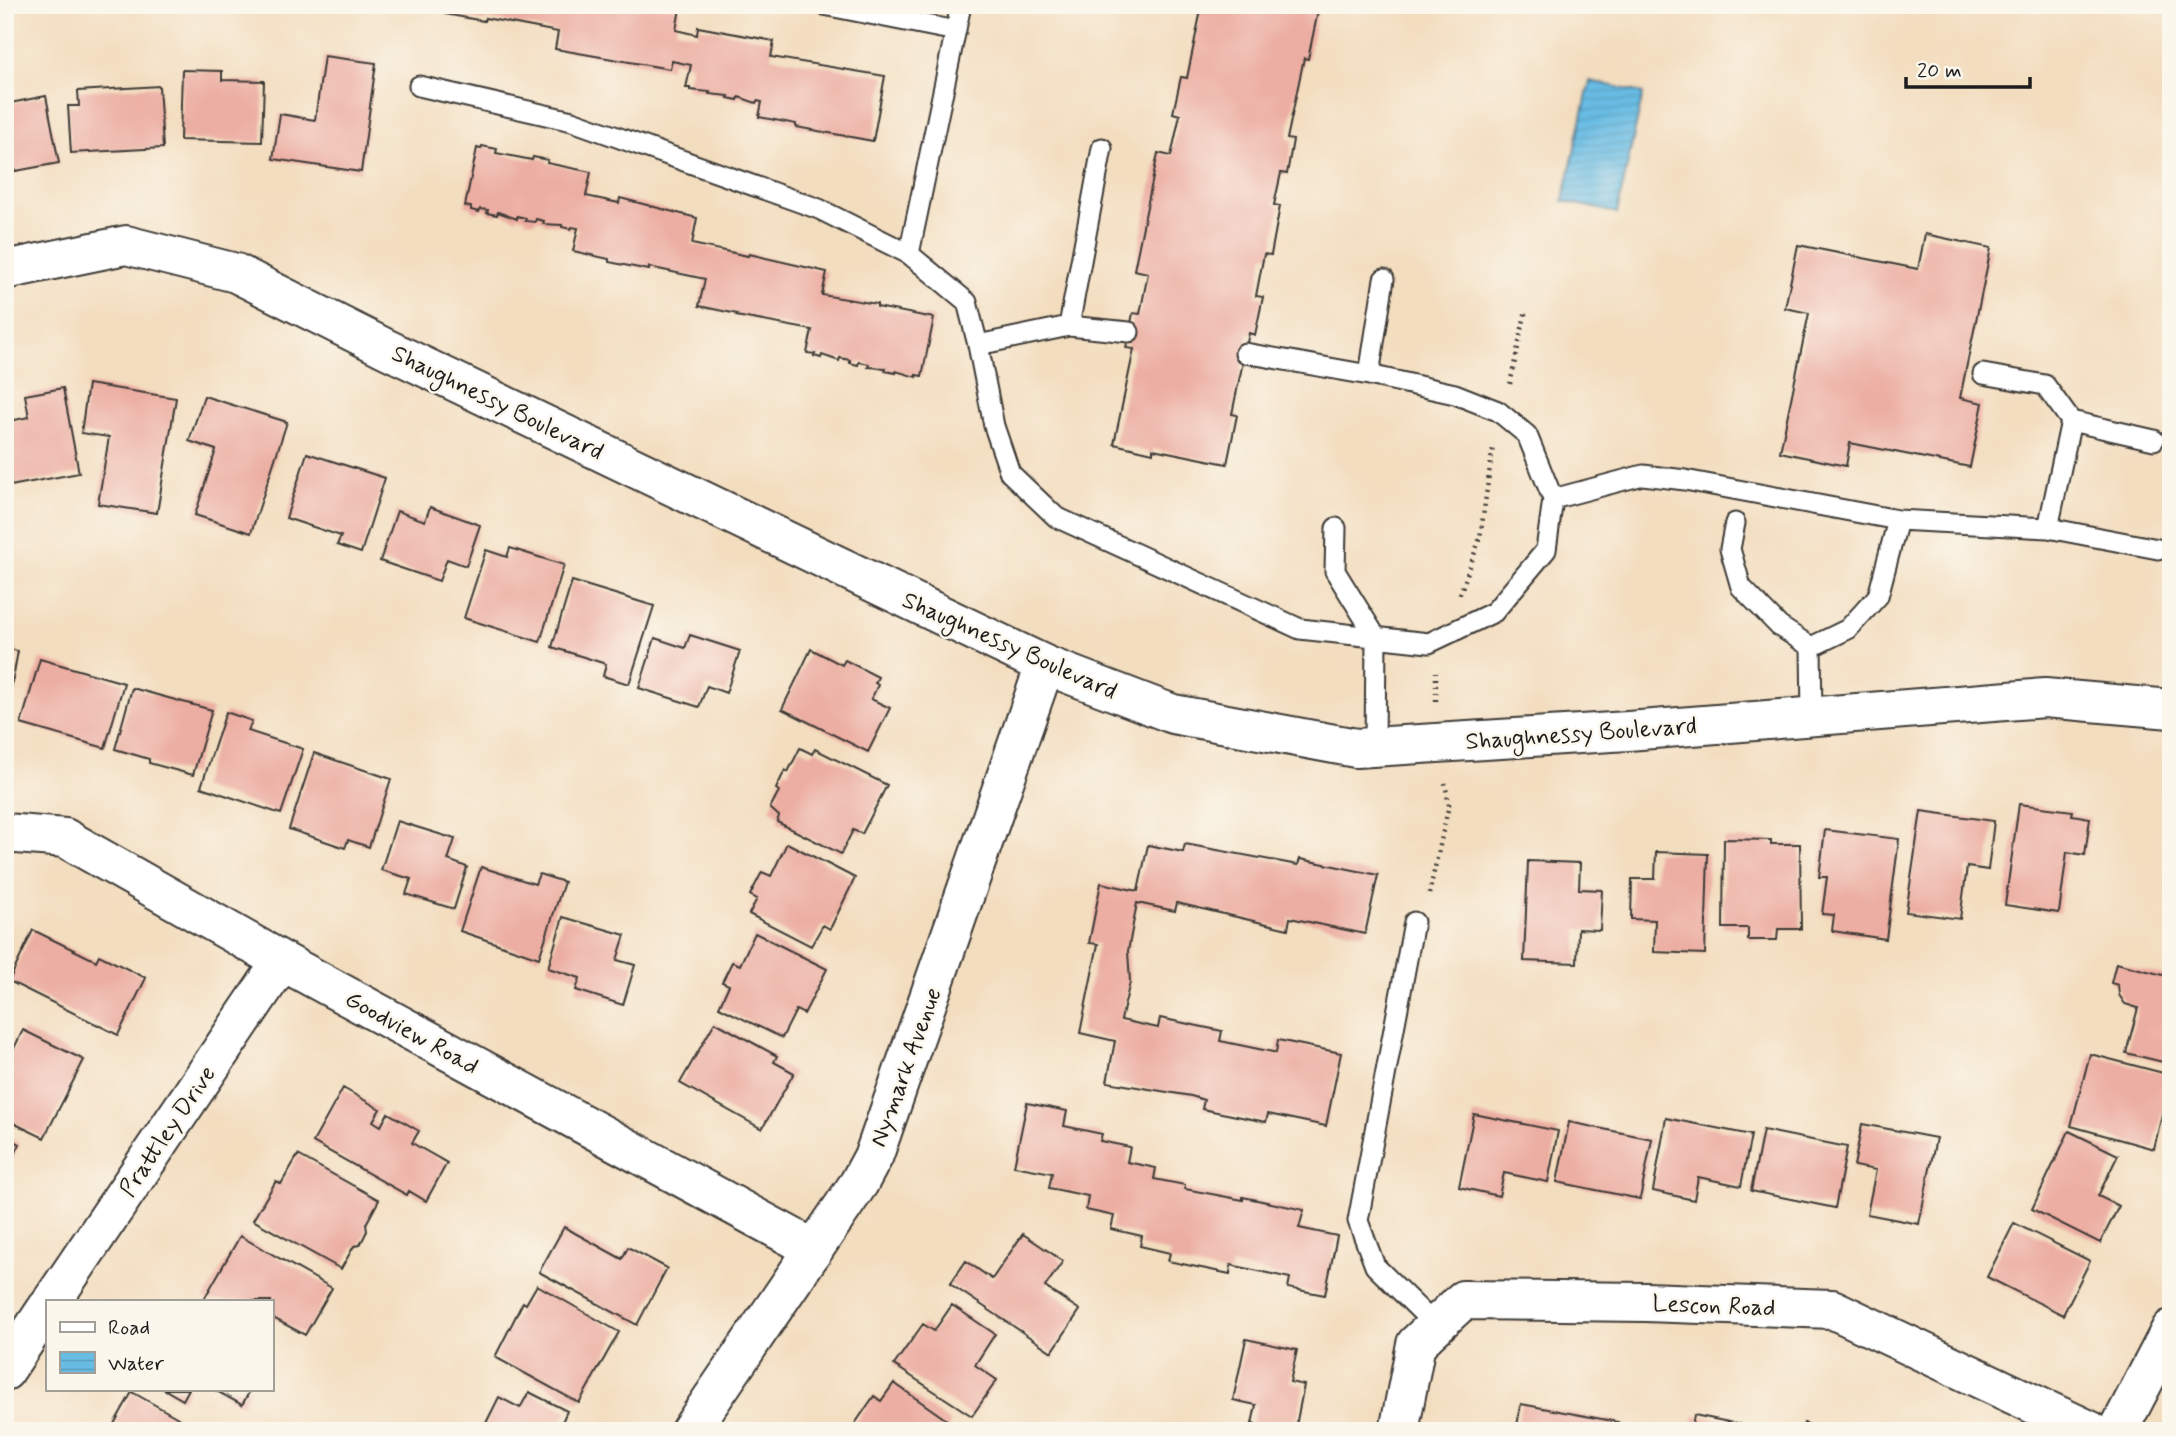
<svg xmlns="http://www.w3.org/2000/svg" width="2176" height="1436" viewBox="0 0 2176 1436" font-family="Mynerve,sans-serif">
<defs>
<pattern id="water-rules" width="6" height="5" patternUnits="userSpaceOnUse" patternTransform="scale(1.75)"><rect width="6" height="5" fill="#68bce4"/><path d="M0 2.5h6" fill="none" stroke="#5aa1c3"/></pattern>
</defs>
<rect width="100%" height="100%" fill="#fbf7ec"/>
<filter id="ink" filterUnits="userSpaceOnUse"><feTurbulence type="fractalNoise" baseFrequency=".0143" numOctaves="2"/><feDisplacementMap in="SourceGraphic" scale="14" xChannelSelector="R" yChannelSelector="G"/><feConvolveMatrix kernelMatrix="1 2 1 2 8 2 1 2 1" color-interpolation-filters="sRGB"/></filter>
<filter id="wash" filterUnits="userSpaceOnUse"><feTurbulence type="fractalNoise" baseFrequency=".00686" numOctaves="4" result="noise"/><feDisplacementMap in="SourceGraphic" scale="28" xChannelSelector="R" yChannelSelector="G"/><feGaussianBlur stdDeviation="1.57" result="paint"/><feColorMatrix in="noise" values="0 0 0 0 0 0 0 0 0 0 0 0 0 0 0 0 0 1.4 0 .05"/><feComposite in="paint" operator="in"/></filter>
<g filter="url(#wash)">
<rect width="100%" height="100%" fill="#f3ddbf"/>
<path fill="url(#water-rules)" stroke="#426c80" stroke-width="2" d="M 1590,81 L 1643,93 L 1617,213 L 1563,201 Z"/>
<g id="blocks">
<path fill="#ecada2" d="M 447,5 L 661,5 L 680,9 L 676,30 L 697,35 L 698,27 L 774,41 L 771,57 L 885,76 L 873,141 L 796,127 L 796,124 L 759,117 L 762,102 L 757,101 L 756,103 L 739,97 L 738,100 L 728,98 L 729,96 L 709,94 L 710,92 L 690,90 L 690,88 L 686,88 L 691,65 L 672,61 L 670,69 L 555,49 L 558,32 L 485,18 L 484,21 L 445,14 Z
M 1202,5 L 1293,5 L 1318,11 L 1308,59 L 1304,58 L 1287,139 L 1293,140 L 1287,174 L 1281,173 L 1274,205 L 1280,206 L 1271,255 L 1264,254 L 1256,296 L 1263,297 L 1255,335 L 1249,333 L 1232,414 L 1237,415 L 1227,464 L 1153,449 L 1153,453 L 1114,444 L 1134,349 L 1126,348 L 1133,313 L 1140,314 L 1148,273 L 1134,270 L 1158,153 L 1171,156 L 1180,115 L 1173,113 L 1181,77 L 1187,78 Z
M 324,56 L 376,63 L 361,172 L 273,159 L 280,114 L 315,120 Z
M 182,70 L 222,71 L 222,80 L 264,81 L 262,142 L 180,140 Z
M 159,86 L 163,148 L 71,153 L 68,106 L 79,106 L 78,91 Z
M 46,96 L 59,163 L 5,173 L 5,104 Z
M 482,146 L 497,149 L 496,153 L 532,160 L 533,157 L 548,160 L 547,163 L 591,172 L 586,196 L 619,203 L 620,198 L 697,218 L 692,244 L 748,256 L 749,254 L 827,272 L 822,295 L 877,304 L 877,307 L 934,318 L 922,376 L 916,375 L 916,377 L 896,371 L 896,373 L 885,371 L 886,368 L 868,367 L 869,364 L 859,362 L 858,365 L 850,363 L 850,360 L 840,358 L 839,361 L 822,355 L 821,358 L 814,356 L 815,354 L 807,353 L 812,330 L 736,316 L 737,314 L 699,306 L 705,279 L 649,267 L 649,270 L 609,262 L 609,259 L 573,251 L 578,228 L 572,227 L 571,229 L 562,227 L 562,225 L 543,224 L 544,221 L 536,219 L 535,222 L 525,221 L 526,218 L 517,216 L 517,219 L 498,212 L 497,215 L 487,213 L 488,210 L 480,209 L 479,212 L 471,210 L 471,207 L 465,206 L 477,148 L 481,149 Z
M 1925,234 L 1991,248 L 1960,398 L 1983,403 L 1970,467 L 1850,443 L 1846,466 L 1780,452 L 1809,313 L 1785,308 L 1798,245 L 1918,269 Z
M 88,384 L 176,398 L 157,513 L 98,504 L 109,437 L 81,433 Z
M 63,388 L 79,473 L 5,487 L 5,422 L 29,417 L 25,395 Z
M 204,396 L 287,422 L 251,533 L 195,515 L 216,450 L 189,441 Z
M 307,453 L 385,478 L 361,553 L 337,545 L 341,536 L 286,518 Z
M 430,507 L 480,525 L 466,566 L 447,559 L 439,581 L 380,561 L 397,511 L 425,521 Z
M 510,548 L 564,565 L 540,642 L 464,618 L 486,550 L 507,557 Z
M 572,581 L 654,606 L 629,684 L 603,676 L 606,664 L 552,647 Z
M 690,635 L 740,651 L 726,693 L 707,686 L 699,707 L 639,688 L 655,638 L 685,648 Z
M 5,648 L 18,651 L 7,711 L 5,711 Z
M 811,649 L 842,665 L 845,660 L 878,677 L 875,683 L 878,685 L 871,699 L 890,708 L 868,752 L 782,709 Z
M 40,659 L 124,683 L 105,748 L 21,724 Z
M 132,688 L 212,710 L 193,775 L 149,763 L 149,759 L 115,749 Z
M 226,712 L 252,721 L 248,731 L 303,749 L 281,814 L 201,787 Z
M 800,748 L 812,754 L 815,749 L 887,785 L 862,834 L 853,830 L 841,854 L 777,822 L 779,816 L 770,808 L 779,791 L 776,789 L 785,770 L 788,772 Z
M 314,753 L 391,779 L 369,847 L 348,840 L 345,848 L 289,829 Z
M 2019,804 L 2073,811 L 2072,815 L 2090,818 L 2085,855 L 2067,852 L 2059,913 L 2005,905 Z
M 1921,811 L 1994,821 L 1988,870 L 1967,867 L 1960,919 L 1906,912 Z
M 397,821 L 455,839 L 448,860 L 467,867 L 454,909 L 406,894 L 411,879 L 381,870 Z
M 1825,830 L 1899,839 L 1886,939 L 1832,931 L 1834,915 L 1822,914 L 1827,877 L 1819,877 Z
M 1724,839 L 1771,840 L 1771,844 L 1800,844 L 1801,929 L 1778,929 L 1777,940 L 1748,940 L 1748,928 L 1723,928 Z
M 787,843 L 855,878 L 830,929 L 823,925 L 811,946 L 749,914 L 757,899 L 750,895 L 762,872 L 771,876 Z
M 1185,844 L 1298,865 L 1300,859 L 1378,875 L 1365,934 L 1290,918 L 1288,929 L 1177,903 L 1175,911 L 1137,903 L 1128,951 L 1130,982 L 1121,1020 L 1158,1028 L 1160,1018 L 1222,1031 L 1220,1041 L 1273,1052 L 1276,1053 L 1278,1040 L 1341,1053 L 1326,1126 L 1268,1114 L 1266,1122 L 1202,1109 L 1204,1100 L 1191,1096 L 1107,1082 L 1115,1041 L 1080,1033 L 1098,944 L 1089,943 L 1101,883 L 1138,891 L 1148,845 L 1183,852 Z
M 1656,852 L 1708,854 L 1705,954 L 1654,952 L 1655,920 L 1631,919 L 1632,879 L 1655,879 Z
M 1528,861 L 1580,863 L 1579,889 L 1602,890 L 1600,930 L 1578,929 L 1577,963 L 1524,961 Z
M 481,867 L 535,884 L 539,874 L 564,882 L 539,958 L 460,931 Z
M 563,917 L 625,935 L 617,960 L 635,965 L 623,1005 L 576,990 L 580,978 L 548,968 Z
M 33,930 L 96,961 L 99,955 L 146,978 L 118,1035 L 9,981 Z
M 755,933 L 827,969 L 804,1014 L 796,1010 L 782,1038 L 719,1007 L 729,985 L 722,982 L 732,962 L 740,965 Z
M 2116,963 L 2171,977 L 2171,1064 L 2126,1053 L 2138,1008 L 2125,1004 L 2119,995 L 2118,985 L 2111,983 Z
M 715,1022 L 777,1056 L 774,1062 L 794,1073 L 762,1129 L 680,1083 Z
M 23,1030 L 84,1060 L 44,1138 L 5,1119 L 5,1066 Z
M 2090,1054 L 2171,1075 L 2154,1149 L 2071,1126 Z
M 343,1088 L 380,1109 L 373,1121 L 381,1126 L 388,1113 L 419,1131 L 412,1143 L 447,1163 L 426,1201 L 409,1191 L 407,1195 L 313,1142 Z
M 1027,1103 L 1067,1111 L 1064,1126 L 1102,1134 L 1100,1141 L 1130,1147 L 1127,1162 L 1156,1168 L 1154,1179 L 1185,1185 L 1185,1189 L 1243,1200 L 1243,1197 L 1304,1210 L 1299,1228 L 1337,1236 L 1325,1295 L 1288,1288 L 1290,1278 L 1231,1265 L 1230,1274 L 1168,1261 L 1170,1253 L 1140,1246 L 1142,1236 L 1111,1229 L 1114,1216 L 1086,1210 L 1088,1196 L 1049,1188 L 1052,1173 L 1014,1166 Z
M 1474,1114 L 1558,1131 L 1548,1182 L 1504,1173 L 1499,1196 L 1459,1187 Z
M 1666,1118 L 1751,1135 L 1741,1186 L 1698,1177 L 1694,1200 L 1653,1191 Z
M 1569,1122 L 1652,1139 L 1640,1199 L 1557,1182 Z
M 1862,1124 L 1936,1138 L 1919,1224 L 1867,1214 L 1876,1170 L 1854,1166 Z
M 1763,1130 L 1847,1147 L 1835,1208 L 1751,1191 Z
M 2069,1131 L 2118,1155 L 2098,1196 L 2119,1206 L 2100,1243 L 2032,1209 Z
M 5,1136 L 20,1144 L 5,1174 Z
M 298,1155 L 379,1200 L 366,1224 L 367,1231 L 360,1245 L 354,1246 L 341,1269 L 253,1220 L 276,1181 L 281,1184 Z
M 2014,1223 L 2090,1261 L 2063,1315 L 1987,1277 Z
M 564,1227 L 622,1259 L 628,1247 L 667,1268 L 637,1325 L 539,1272 Z
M 1023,1234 L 1063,1261 L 1045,1287 L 1080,1310 L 1052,1352 L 950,1284 L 966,1261 L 992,1279 Z
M 240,1236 L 332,1288 L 305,1335 L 271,1317 L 271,1301 L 208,1301 L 204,1299 Z
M 537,1285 L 619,1332 L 579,1403 L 495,1357 L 523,1302 L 526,1304 Z
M 952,1305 L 995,1334 L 975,1365 L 997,1380 L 972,1416 L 894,1365 L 923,1324 L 934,1331 Z
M 1246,1339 L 1297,1350 L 1290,1382 L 1304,1385 L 1295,1431 L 1252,1424 L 1256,1405 L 1233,1400 Z
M 894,1383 L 951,1423 L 946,1431 L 850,1431 L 874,1396 L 881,1401 Z
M 164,1389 L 189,1389 L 183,1400 Z
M 213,1389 L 251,1389 L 242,1405 Z
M 132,1392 L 201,1431 L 110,1431 Z
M 529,1392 L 567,1411 L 558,1431 L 482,1431 L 499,1397 L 520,1408 Z
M 1521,1404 L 1618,1422 L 1616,1431 L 1516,1431 Z
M 1694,1415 L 1744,1425 L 1743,1431 L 1691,1431 Z
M 1804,1423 L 1824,1430 L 1823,1431 L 1801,1431 Z"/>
</g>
</g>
<g filter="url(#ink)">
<use href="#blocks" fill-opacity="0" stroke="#3c3934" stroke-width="2"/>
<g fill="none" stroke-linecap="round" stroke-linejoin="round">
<g stroke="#3c3934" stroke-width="23">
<path id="service" d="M 824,5 L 956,31
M 419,86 L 572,121 L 819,209 L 909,254 L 967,302 L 978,345 L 994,426 L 1010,473 L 1056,517 L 1300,629 L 1429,643 L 1494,612 L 1546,550 L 1553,499 L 1527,435 L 1498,411 L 1455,394 L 1369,375 L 1245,353
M 909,254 L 961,5
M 1069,326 L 1102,148
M 978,345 L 1069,326 L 1129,332
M 1983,374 L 2045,385 L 2071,421
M 1369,375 L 1384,279
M 1553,499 L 1643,475 L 1685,480 L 1898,520 L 2048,528 L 2158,549
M 1735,523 L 1730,549 L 1741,587 L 1779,626 L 1811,647
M 1336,528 L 1335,571 L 1376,637 L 1375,747
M 2048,528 L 2071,421 L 2154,440
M 1811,647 L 1848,629 L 1878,596 L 1898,520
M 1811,647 L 1812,716
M 1414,922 L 1358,1221 L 1375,1266 L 1435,1325"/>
</g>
<g stroke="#3c3934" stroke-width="42">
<path id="minor" d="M 5,833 L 65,838 L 282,961 L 814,1249
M 52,1301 L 282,961
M 5,1371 L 47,1308
M 1399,1431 L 1416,1344 L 1463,1300 L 1646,1302 L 1832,1309 L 2091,1431
M 2118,1431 L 2171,1329"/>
</g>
<g stroke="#3c3934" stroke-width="42">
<path id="tertiary" d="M 5,270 L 126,245 L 236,273 L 387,349 L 1045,665 L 1173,714 L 1356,748 L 1628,731 L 2045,698 L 2171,709
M 690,1431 L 859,1183 L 874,1155 L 1045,665"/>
</g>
<path stroke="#3c3934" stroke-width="4.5" stroke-dasharray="2 5" stroke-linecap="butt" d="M 1510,384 L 1526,310
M 1460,594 L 1480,538 L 1493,446
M 1436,701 L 1436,672
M 1429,894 L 1449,805 L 1445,783"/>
<use href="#service" stroke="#fff" stroke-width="19"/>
<use href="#minor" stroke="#fff" stroke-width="38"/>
<use href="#tertiary" stroke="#fff" stroke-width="38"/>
</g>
</g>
<g text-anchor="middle" stroke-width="5" stroke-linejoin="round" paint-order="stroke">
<g font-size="24" fill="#1c1c1c" stroke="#fbf7ec">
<text transform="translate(498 402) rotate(26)" y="8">Shaughnessy Boulevard</text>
<text transform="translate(1010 645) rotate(24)" y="8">Shaughnessy Boulevard</text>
<text transform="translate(1581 733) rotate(-4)" y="8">Shaughnessy Boulevard</text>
<text transform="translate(412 1032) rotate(29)" y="8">Goodview Road</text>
<text transform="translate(905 1067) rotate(-70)" y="8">Nymark Avenue</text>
<text transform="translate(167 1131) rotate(-56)" y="8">Prattley Drive</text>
<text transform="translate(1714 1305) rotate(2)" y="8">Lescon Road</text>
</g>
</g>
<rect width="2176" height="1436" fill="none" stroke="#fbf7ec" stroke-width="28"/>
<rect x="46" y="1300" width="228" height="91" fill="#fbf7ec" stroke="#a29f99" stroke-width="2"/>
<rect x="60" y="1322" width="35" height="10" fill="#ffffff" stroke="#a29f99" stroke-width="2"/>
<text x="108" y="1334" font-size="21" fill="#1c1c1c">Road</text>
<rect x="60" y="1352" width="35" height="21" fill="url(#water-rules)" stroke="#a29f99" stroke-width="2"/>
<text x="108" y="1370" font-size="21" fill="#1c1c1c">Water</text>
<path d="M1906 77v10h124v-10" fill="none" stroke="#1c1c1c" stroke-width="3.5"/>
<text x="1917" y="77" font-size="21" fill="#1c1c1c" stroke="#fbf7ec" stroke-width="5" paint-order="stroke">20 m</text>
</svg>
